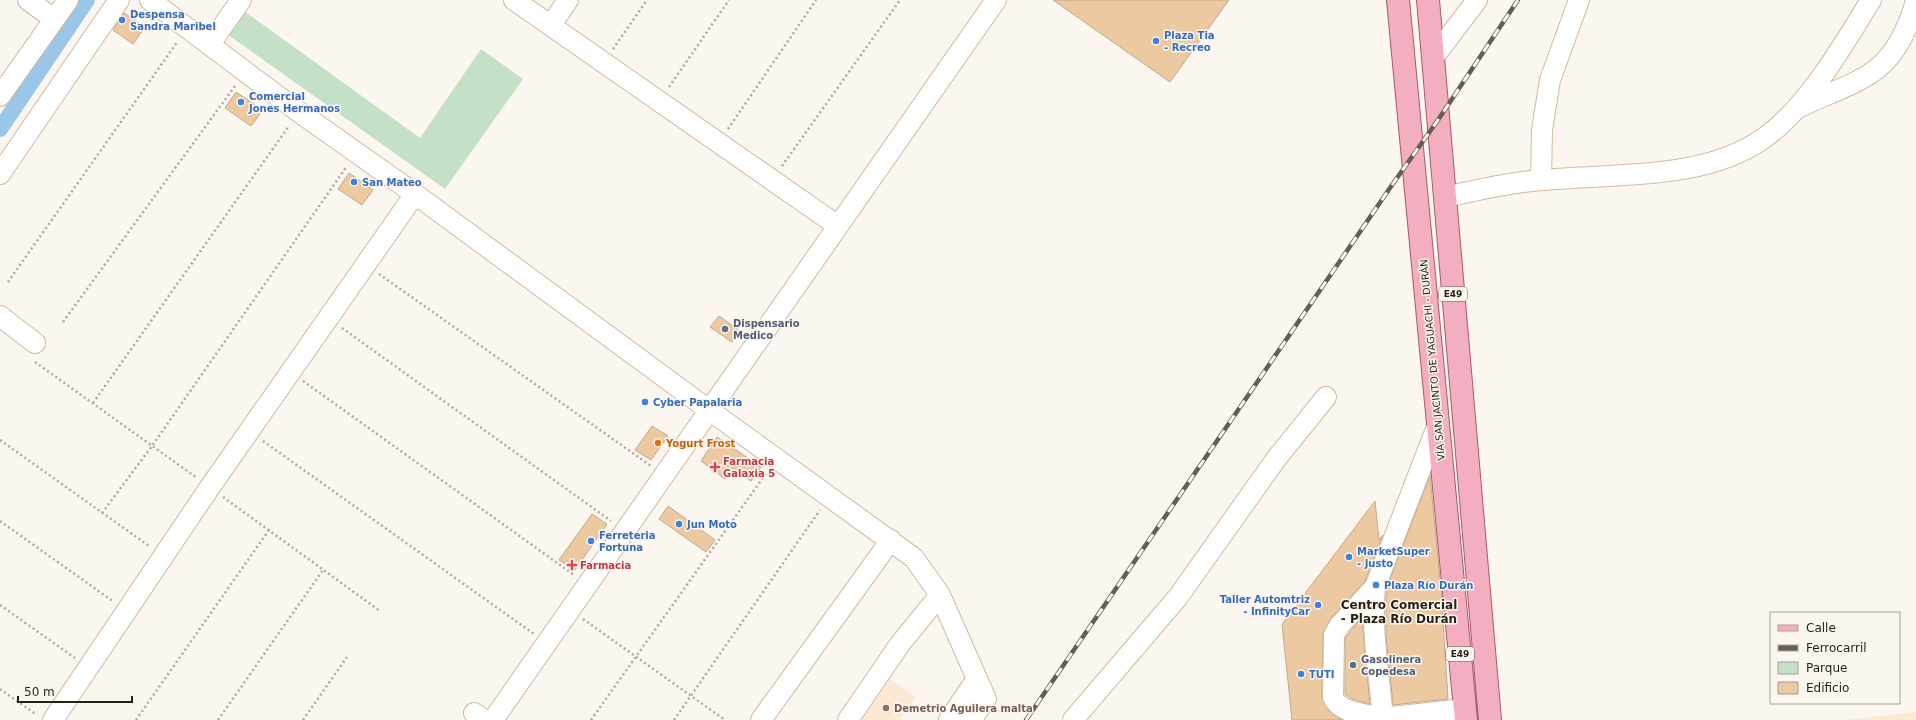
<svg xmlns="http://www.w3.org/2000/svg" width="1916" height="720" viewBox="0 0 1916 720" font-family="'DejaVu Sans',sans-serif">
<rect width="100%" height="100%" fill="#fbf6f0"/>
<path fill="#fbe9d4" d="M 886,676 L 916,697 L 901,718 L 903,720 L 855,720 Z
M 1916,712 L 1916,720 L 1845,720 Z"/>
<path fill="#c4e1c8" d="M 244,11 L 420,138 L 481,49 L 523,79 L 445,189 L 227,34 Z"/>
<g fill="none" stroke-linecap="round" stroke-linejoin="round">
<path stroke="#9ac6e7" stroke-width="16" d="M 0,129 L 87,0"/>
</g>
<path fill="#ecc9a0" stroke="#c1a98c" d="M 1053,0 L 1229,0 L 1170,82 Z
M 124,13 L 145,27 L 133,44 L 113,30 Z
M 236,92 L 263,110 L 251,126 L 225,108 Z
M 349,173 L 373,190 L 362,205 L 338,189 Z
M 719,316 L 740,331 L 732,342 L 710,327 Z
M 652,426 L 668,436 L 651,460 L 635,450 Z
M 717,437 L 761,467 L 751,481 L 733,468 L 725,479 L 701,461 Z
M 1430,476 L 1441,590 L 1448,699 L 1393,705 L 1386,635 L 1386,589 Z
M 1375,501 L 1379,540 L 1383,535 L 1365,581 L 1331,618 L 1323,634 L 1322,697 L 1329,711 L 1342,720 L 1292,720 L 1282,624 Z
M 668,506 L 715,540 L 706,552 L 659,519 Z
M 592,514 L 607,524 L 575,570 L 559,560 Z
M 1362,617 L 1365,654 L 1370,704 L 1352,699 L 1345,694 L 1345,638 Z"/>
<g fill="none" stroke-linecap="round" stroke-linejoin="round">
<g stroke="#d3ba9e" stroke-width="22">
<path id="minor" d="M 28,0 L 54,19
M 150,0 L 299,112 L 415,194 L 709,410 L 914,558 L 940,595 L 986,699 L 971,720
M 514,0 L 838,226
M 551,25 L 568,0
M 210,44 L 241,0
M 1433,58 L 1477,0
M 0,96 L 68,0
M 1802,106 C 1824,95 1861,83 1879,67 C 1899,50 1909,25 1916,1
M 0,174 L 119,0
M 1541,180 L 1542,130 L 1550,80 L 1579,0
M 1445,197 C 1477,190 1511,182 1544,180 C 1614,173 1704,181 1764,138 C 1807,108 1844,44 1871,0
M 0,316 L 35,343
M 1438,424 L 1375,587 C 1371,631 1379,674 1383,718 L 1465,709
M 1375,587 L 1339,626 L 1334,635 L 1333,697 C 1340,714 1367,714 1383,718
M 474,713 L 484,720
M 53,720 L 210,487 L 415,194
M 493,720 L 996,0
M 761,720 L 891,540
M 848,720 L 900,644 L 940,595
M 949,720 L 976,680
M 1073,720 L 1178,597 L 1276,459 L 1326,397"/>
</g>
<g stroke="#a75a68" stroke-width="24">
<path id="major" d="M 1398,0 L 1466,720
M 1428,0 L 1490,720"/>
</g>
<path stroke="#b0a9a2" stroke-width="2.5" stroke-dasharray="2 3" stroke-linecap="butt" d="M 613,49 L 647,0
M 669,87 L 729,0
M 728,129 L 816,0
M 782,166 L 900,0
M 379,274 L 651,466
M 8,282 L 178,41
M 63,322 L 235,86
M 342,328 L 611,521
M 35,362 L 197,478
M 303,381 L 574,575
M 93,403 L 289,126
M 0,440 L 149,546
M 263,441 L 534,634
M 223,497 L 380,611
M 102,513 L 152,446 L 347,166
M 0,521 L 114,602
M 0,605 L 75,658
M 583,619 L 725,720
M 0,689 L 37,715
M 136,720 L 269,530
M 218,720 L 323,570
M 303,720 L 347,657
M 591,720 L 767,472
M 674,720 L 820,510"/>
<use href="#minor" stroke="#fff" stroke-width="20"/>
<use href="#major" stroke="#f3afc0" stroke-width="22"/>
<g stroke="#665e55" stroke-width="4.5">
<path id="rail" d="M 1026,720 L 1392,185 L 1438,120 L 1518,0"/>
</g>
<use href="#rail" stroke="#fbf6f0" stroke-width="3" stroke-dasharray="9" stroke-linecap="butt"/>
</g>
<g fill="#3f7fe0" stroke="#fbf6f0" stroke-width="1.5">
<circle cx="122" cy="20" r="4"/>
<circle cx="1156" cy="41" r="4"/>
<circle cx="241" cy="102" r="4"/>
<circle cx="354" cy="182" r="4"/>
<circle cx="645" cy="402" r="4"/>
<circle cx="679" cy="524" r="4"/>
<circle cx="591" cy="541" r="4"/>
<circle cx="1349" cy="557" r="4"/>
<circle cx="1376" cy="585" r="4"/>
<circle cx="1318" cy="605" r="4"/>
<circle cx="1301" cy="674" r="4"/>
</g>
<g fill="#5c6f8a" stroke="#fbf6f0" stroke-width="1.5">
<circle cx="725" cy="329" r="4"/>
<circle cx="1353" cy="665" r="4"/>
</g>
<circle fill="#e8710a" stroke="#fbf6f0" stroke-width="1.5" cx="658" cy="443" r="4"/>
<g fill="#e0444e" stroke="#fbf6f0" stroke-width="1.5">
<path d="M713 461h4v4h4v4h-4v4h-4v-4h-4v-4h4z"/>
<path d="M570 559h4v4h4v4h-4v4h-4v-4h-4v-4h4z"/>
</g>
<circle fill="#8d6e63" stroke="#fbf6f0" stroke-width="1.5" cx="886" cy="708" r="4"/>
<g text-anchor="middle" stroke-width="3" stroke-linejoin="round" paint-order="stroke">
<g fill="#fbf6f0" stroke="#676056" stroke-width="1">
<rect x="1439" y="287" width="28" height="14" rx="3"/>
<rect x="1446" y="647" width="28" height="14" rx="3"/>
</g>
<g font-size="9" font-weight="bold" fill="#281f14">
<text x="1453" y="297">E49</text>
<text x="1460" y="657">E49</text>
</g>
<g font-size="10" font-weight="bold" fill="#366cbe" stroke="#fbf6f0" text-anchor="start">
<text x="130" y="18">Despensa<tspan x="130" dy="12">Sandra Maribel</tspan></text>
<text x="1164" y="39">Plaza Tia<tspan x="1164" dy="12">- Recreo</tspan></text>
<text x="249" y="100">Comercial<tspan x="249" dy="12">Jones Hermanos</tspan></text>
<text x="362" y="186">San Mateo</text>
<text x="653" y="406">Cyber Papalaria</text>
<text x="687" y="528">Jun Moto</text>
<text x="599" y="539">Ferreteria<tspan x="599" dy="12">Fortuna</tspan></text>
<text x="1357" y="555">MarketSuper<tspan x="1357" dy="12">- Justo</tspan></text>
<text x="1384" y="589">Plaza Río Durán</text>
<text x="1310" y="603" text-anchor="end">Taller Automtriz<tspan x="1310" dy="12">- InfinityCar</tspan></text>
<text x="1309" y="678">TUTI</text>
</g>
<g font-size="10" font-weight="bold" fill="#4e5e75" stroke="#fbf6f0" text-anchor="start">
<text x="733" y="327">Dispensario<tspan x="733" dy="12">Medico</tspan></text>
<text x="1361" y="663">Gasolinera<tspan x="1361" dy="12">Copedesa</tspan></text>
</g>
<g font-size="10" fill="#281f14" stroke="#fbf6f0">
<text transform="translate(1432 360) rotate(-95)" y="4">VÍA SAN JACINTO DE YAGUACHI - DURÁN</text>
</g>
<g font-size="10" font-weight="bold" fill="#c56008" stroke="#fbf6f0" text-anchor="start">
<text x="666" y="447">Yogurt Frost</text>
</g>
<g font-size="10" font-weight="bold" fill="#be3a42" stroke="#fbf6f0" text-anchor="start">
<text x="723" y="465">Farmacia<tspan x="723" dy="12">Galaxia 5</tspan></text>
<text x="580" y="569">Farmacia</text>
</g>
<g font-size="10" font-weight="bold" fill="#785e54" stroke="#fbf6f0" text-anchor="start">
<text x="894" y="712">Demetrio Aguilera malta</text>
</g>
<g font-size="12" font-weight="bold" fill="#281f14" stroke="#fbf6f0">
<text x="1399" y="609">Centro Comercial<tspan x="1399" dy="14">- Plaza Río Durán</tspan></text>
</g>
</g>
<rect x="1770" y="612" width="130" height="92" fill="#fbf6f0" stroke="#a7a098"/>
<rect x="1778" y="625" width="20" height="6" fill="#f3afc0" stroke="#a7a098"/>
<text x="1806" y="632" font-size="12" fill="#281f14">Calle</text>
<rect x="1778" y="645" width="20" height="6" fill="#665e55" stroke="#a7a098"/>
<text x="1806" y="652" font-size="12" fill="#281f14">Ferrocarril</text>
<rect x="1778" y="662" width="20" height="12" fill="#c4e1c8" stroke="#a7a098"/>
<text x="1806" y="672" font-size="12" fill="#281f14">Parque</text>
<rect x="1778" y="682" width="20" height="12" fill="#ecc9a0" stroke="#a7a098"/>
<text x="1806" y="692" font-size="12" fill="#281f14">Edificio</text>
<path d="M18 696v6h114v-6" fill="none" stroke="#281f14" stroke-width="2"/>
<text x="24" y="696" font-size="12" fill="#281f14" stroke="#fbf6f0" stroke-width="3" paint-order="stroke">50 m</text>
</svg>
